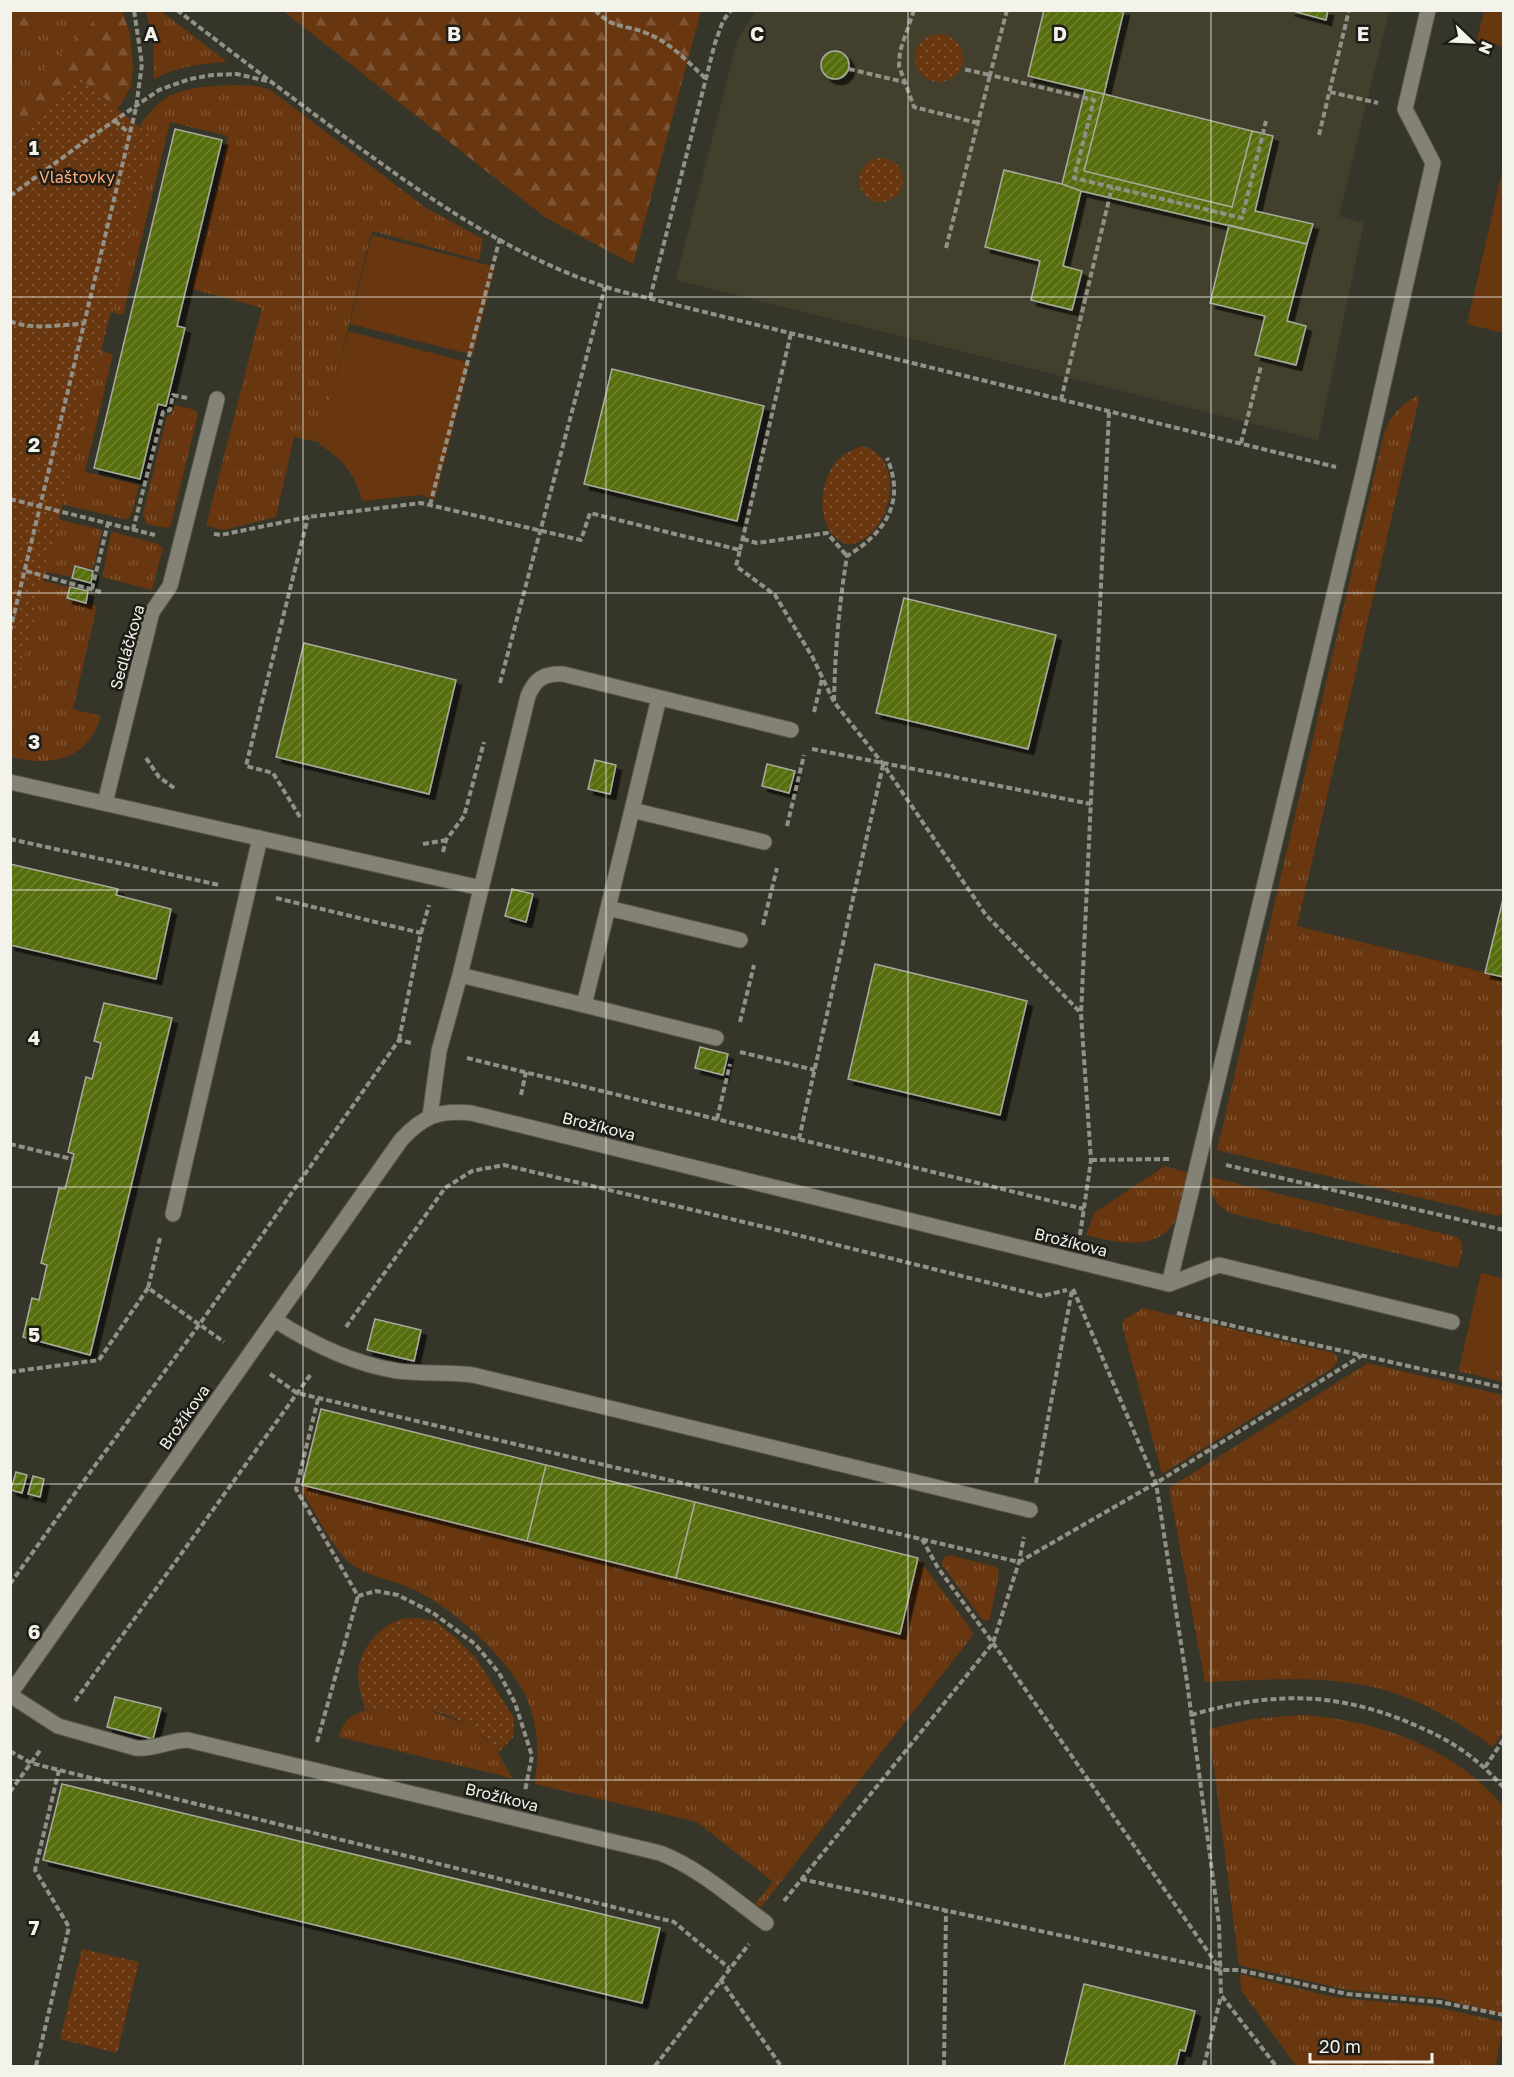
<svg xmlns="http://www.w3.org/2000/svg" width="1514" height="2077" viewBox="0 0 1514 2077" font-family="'Golos Text',sans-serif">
<defs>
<pattern id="grass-tufts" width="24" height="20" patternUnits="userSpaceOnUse" patternTransform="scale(1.5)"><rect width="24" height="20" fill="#68360f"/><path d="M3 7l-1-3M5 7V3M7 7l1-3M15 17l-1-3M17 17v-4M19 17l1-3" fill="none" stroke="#7e5432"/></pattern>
<pattern id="forest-firs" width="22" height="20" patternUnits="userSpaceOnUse" patternTransform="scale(1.5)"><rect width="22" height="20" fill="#68360f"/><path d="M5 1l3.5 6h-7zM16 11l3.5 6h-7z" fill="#7e5432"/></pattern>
<pattern id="park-dots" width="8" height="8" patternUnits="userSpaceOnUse" patternTransform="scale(1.5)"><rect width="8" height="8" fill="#68360f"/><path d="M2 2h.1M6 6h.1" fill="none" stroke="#7e5432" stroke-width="1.8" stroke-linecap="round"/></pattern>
<pattern id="building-hatch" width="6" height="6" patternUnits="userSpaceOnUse" patternTransform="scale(1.5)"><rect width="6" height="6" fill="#576e0c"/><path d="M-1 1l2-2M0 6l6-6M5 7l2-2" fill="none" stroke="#708330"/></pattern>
<filter id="shadow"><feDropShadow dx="5.5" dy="5.5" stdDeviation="0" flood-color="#0009"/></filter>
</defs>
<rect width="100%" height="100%" fill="#36352a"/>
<path fill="#423f2d" d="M 756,11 L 1389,11 L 1339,216 L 1364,223 L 1318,440 L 676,280 L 737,41 Z"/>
<path fill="url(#grass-tufts)" d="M 39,11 L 104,11 L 11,103 L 11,68 L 31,32 Z
M 146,11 L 161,11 L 227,62 C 200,64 179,66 154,79 L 153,43 Z
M 233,85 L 254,86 L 269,89 L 426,208 L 483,239 L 479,260 L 372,231 L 320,442 L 294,437 L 276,517 L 224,530 L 206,526 L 262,308 L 192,289 L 228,136 L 170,122 L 123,315 L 95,309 L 142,122 C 147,116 152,109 158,104 C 177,87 209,86 233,85 Z
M 86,347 L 113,354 L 85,472 L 139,485 L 132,512 L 128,519 L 124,519 L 57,503 Z
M 1420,395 L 1297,926 L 1503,977 L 1503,1213 L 1498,1216 L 1217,1150 L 1385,430 C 1392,414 1403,402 1420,395 Z
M 174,405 L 195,410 L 198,414 L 171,525 L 168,528 L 146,524 L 143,514 L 167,416 L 171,415 Z
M 49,517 L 102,530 L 93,569 L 74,565 L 71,577 L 33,569 Z
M 113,532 L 158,544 L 163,548 L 152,590 L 102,577 L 111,533 Z
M 31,578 L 69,587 L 66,599 L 97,606 L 73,709 L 101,716 C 87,761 51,767 11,757 L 11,659 Z
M 1165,1166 L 1189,1173 C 1186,1185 1184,1198 1180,1210 C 1164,1255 1120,1243 1086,1235 L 1094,1213 Z
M 1210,1177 L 1457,1237 C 1467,1245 1460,1257 1458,1268 L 1230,1213 C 1216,1206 1209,1193 1210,1177 Z
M 1143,1308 L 1334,1353 L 1337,1356 L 1337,1362 L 1331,1369 L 1162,1474 L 1122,1325 L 1124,1320 Z
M 1461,1360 L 1503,1370 L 1503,1382 L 1458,1371 Z
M 1368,1363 L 1503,1395 L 1504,1731 L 1493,1747 C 1462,1724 1426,1703 1388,1691 C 1334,1674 1262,1680 1205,1682 L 1169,1488 Z
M 302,1485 L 900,1634 L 918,1558 L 970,1628 L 973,1635 L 761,1907 L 755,1904 L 773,1882 L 697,1822 L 535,1784 C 538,1757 539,1733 530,1707 C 516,1664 454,1608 413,1589 C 393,1580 367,1577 350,1563 C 333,1550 314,1510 302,1491 Z
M 949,1555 L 993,1566 L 998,1569 L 999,1573 L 990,1619 L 986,1621 L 982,1619 L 941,1563 L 944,1557 Z
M 389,1708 L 423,1708 L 464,1723 L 477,1731 L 498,1753 L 512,1778 L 339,1737 C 346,1710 365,1710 389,1708 Z
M 1299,1715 C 1373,1718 1455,1748 1503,1806 L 1503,2015 L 1439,1998 L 1347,1990 L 1239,1965 L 1209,1729 L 1253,1719 Z
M 1240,1974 L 1333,1997 L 1436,2007 L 1503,2022 L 1503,2031 L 1495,2066 L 1296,2066 L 1241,1990 Z"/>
<path fill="url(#forest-firs)" d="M 11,10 L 39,11 L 31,32 L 11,68 Z
M 104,11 L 122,11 L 130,33 L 133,67 L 131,86 L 120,106 L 11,187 L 11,103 Z
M 283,11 L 701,11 L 633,264 L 546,218 Z"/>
<path fill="url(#park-dots)" d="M915 58a24 24 0 1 1 48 0a24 24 0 1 1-48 0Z
M 80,78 L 154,139 L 11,711 L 11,150 Z
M859 180a22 22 0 1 1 44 0a22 22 0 1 1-44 0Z
M 862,446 C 908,456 893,539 848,545 C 814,533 816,478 841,457 C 847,452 855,449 862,446 Z
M 417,1618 L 435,1621 L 455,1637 L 476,1658 L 514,1718 L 513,1737 L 498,1753 C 491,1745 484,1736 475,1730 C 441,1705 405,1706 365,1710 C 363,1700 359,1689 358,1678 C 357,1654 376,1628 399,1620 C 404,1618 411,1618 417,1618 Z
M 82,1949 L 139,1962 L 117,2053 L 60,2039 Z"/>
<path fill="#68360f" d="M 1484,11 L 1503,11 L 1503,47 L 1477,40 Z
M 1503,168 L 1504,333 L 1503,333 L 1467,324 Z
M 372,235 L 495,267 L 473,355 L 350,324 Z
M 348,331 L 470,363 L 435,499 L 419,495 L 362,501 C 356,476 342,457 319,445 Z
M 1481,1273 L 1503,1278 L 1503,1370 L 1461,1360 Z"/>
<path fill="url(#building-hatch)" stroke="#a7ac9f" stroke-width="1.5" filter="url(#shadow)" d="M 1044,10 L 1124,10 L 1104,94 L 1028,76 Z
M 1289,10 L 1328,10 L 1326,20 Z
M821 65a14 14 0 1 1 28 0a14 14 0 1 1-28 0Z
M 1085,90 L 1104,94 L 1084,171 L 1232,207 L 1252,131 L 1273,136 L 1255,211 L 1313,224 L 1307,244 L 1081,191 L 1062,184 Z
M 1104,94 L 1252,131 L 1232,207 L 1084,171 Z
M 175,129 L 222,140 L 177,326 L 185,328 L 166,406 L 158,404 L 140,479 L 94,468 Z
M 1004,170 L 1062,184 L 1081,191 L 1063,266 L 1082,271 L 1072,310 L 1031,300 L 1040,261 L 985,247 Z
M 1229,225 L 1307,244 L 1287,321 L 1306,326 L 1296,365 L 1255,355 L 1265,316 L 1210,303 Z
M 612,369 L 764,406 L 737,521 L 584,484 Z
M 75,566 L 93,571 L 91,583 L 72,578 Z
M 70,587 L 88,591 L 86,603 L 67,598 Z
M 904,598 L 1056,635 L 1028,749 L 876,713 Z
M 304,643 L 456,680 L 429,794 L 276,757 Z
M 595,760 L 616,765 L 610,794 L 588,789 Z
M 767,764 L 795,771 L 789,793 L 762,786 Z
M 10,864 L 118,889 L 116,895 L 171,909 L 156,979 L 10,945 Z
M 512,889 L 533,894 L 526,922 L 505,916 Z
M 1504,895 L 1504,977 L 1485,973 Z
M 875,964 L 1027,1001 L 1000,1115 L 848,1079 Z
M 104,1003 L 172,1018 L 90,1355 L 23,1337 L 32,1298 L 39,1300 L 47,1265 L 41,1263 L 59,1188 L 65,1189 L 74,1154 L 68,1152 L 86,1077 L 92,1079 L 101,1043 L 94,1041 Z
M 700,1047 L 728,1054 L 723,1075 L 695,1068 Z
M 375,1319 L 421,1330 L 414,1361 L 367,1350 Z
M 321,1409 L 546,1465 L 527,1541 L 302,1485 Z
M 546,1465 L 695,1502 L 676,1578 L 527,1541 Z
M 16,1472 L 27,1475 L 22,1493 L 11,1490 Z
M 33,1476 L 44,1479 L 40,1497 L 28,1494 Z
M 695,1502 L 918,1558 L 900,1634 L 676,1578 Z
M 115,1697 L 161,1708 L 153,1739 L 107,1727 Z
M 62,1784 L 660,1928 L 642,2003 L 43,1860 Z
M 1084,1984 L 1195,2011 L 1185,2051 L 1180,2050 L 1176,2066 L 1064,2066 Z"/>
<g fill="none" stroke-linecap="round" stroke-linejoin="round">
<g stroke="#55544a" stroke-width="17">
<path id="minor" d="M 659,698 L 632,810 L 764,842
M 10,782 L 481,888
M 105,803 L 152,612 L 170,586 L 217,399
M 632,810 L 608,908 L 740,940
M 460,975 L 584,1005 L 608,908
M 584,1005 L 716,1038
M 430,1116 L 439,1051 L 460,975 L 528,696 C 535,679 544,673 563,674 L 791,730
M 173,1214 L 260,838
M 1169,1284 L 1363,474 L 1433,163 L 1405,109 L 1428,10
M 275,1320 C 312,1344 353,1364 398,1371 C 423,1374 448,1372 473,1375 L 1030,1510
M 10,1694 L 401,1140 C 423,1116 438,1110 471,1113 L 1169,1284 L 1219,1265 L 1452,1322
M 10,1695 L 58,1726 L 136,1748 C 154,1750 170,1740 188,1740 L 660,1853 C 699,1868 732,1898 766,1923"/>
</g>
<path stroke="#929188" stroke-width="4" stroke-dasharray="6 3" stroke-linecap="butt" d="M 177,10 C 234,54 291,97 349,140 C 430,200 524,265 623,292 L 1336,467
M 595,10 C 614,30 624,24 646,33 C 670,42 687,61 705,78
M 914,10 L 900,51 L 899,66 L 914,107 L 978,123
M 1007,10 L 990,75 L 1094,100 L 1074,178 L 1242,218 L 1266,121
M 849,69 L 904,82
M 1330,92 L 1378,103
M 115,121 L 129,133
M 1319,135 L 1349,10
M 10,196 L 88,139 L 159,90 L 190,79 L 212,75 L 237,74 L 267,81
M 946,248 L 990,75 L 963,69
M 650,298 L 715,43 L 723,21 L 731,10
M 10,321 C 33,331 60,324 84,324
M 1061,400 L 1112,187
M 1241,443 L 1261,366
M 10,499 L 155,535
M 430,505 L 500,238
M 133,530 L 163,412 L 170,410 L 173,395 L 187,398
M 214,534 L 221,535 L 308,517 L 421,503 L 581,540 L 590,513 L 740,550 L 736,566 L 775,595 L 813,658 L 834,702 L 883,764 L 986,915 L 1081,1013
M 743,539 L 757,543 L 827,533 L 847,556
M 740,550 L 791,333
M 26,571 L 101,592
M 92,589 L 108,523
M 10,631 L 136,108 L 142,64 L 134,10
M 500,683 L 605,287
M 834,701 C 835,652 839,605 847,556 C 885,533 906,502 887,458
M 814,712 L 822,679
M 812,749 L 1091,804
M 146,758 L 159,777 L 174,788
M 300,817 L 273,773 L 246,766 L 308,517
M 787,826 L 804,755
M 10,839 L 219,885
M 423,844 L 446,840
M 443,852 L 446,840 L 464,816 L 484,742
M 276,898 L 421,933 L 399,1040
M 763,925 L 777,868
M 421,933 L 429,905
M 740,1022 L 754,965
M 740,1052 L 815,1070
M 467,1058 L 1084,1209
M 521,1095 L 526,1072
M 717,1119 L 730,1064
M 799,1139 L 883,765
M 10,1144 L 72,1159
M 1091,1160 L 1171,1159
M 1226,1165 L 1504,1230
M 1080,1235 L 1091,1160 L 1081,1014 L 1109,412
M 160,1238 L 148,1288 L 224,1342
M 1073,1289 L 1156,1483 L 1187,1682 L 1219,1924 L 1221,1995 L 1276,2066
M 1177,1313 L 1504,1388
M 346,1327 L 445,1188 L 472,1171 L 504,1165 L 773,1229 L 1042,1296 L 1067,1290
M 10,1372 L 99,1360 L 148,1288
M 270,1374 L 297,1393 L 1019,1562 L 1156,1483 L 1361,1356
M 318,1399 L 296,1489 L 358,1596 L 376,1591 L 398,1595 L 433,1613 L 475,1644 L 499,1673 L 515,1703 L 532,1756 L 525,1791
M 1036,1483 L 1072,1290
M 922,1539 L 938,1568 L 993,1643 L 1220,1969
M 10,1584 L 91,1471 L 199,1325 L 399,1040 L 411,1043
M 75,1701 L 311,1374
M 1191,1715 C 1270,1692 1334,1691 1410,1723 C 1451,1740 1474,1755 1504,1788
M 317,1742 L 358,1596
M 10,1751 L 31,1763 L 59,1770 L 674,1922 L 729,1968
M 1485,1767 L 1504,1739
M 10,1792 L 41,1749
M 801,1879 L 1220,1970 L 1239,1970 L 1347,1994 L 1440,2002 L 1504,2015
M 784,1901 L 993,1643 L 1019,1562 L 1024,1537
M 720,1979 L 781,2066
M 36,2066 L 69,1927 L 35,1870 L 59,1770
M 655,2066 L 749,1944
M 944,2066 L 946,1910
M 1204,2066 L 1221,1996"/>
<use href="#minor" stroke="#848275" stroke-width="15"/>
</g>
<path fill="none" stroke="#f3f2eb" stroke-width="1.5" stroke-opacity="0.55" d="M 303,10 L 303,2066M 606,10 L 606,2066M 908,10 L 908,2066M 1211,10 L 1211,2066M 10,297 L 1504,297M 10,593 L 1504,593M 10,890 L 1504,890M 10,1187 L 1504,1187M 10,1484 L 1504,1484M 10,1780 L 1504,1780"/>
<g text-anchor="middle" stroke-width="5" stroke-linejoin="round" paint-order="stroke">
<g font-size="16" fill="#ffac77" stroke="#1d1c17">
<text x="77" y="183">Vlaštovky</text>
</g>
<g font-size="16" fill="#f3f2eb" stroke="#1d1c17">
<text transform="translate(127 647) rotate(-74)" y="6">Sedláčkova</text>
<text transform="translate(599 1126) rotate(14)" y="6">Brožíkova</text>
<text transform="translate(1071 1242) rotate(14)" y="6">Brožíkova</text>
<text transform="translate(184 1417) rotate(-55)" y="6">Brožíkova</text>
<text transform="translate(502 1797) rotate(14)" y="6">Brožíkova</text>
</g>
</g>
<g font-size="20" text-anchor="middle" font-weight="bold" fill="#f3f2eb" stroke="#1d1c17" stroke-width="5" stroke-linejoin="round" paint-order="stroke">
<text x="151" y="41">A</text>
<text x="454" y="41">B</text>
<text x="757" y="41">C</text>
<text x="1060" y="41">D</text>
<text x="1363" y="41">E</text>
<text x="34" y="155">1</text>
<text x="34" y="452">2</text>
<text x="34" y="749">3</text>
<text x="34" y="1045">4</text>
<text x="34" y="1342">5</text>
<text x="34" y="1639">6</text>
<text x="34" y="1935">7</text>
</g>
<rect width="1514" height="2077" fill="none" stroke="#f3f2eb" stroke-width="24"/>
<g transform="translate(1472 42) rotate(113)" stroke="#1d1c17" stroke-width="4.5" paint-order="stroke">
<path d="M0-4.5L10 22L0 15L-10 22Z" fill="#f3f2eb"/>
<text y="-9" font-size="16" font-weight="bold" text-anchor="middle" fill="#f3f2eb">N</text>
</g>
<path d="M1310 2053v9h122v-9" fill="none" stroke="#f3f2eb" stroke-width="3"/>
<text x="1319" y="2053" font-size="18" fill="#f3f2eb" stroke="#1d1c17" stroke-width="4.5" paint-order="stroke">20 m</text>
</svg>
